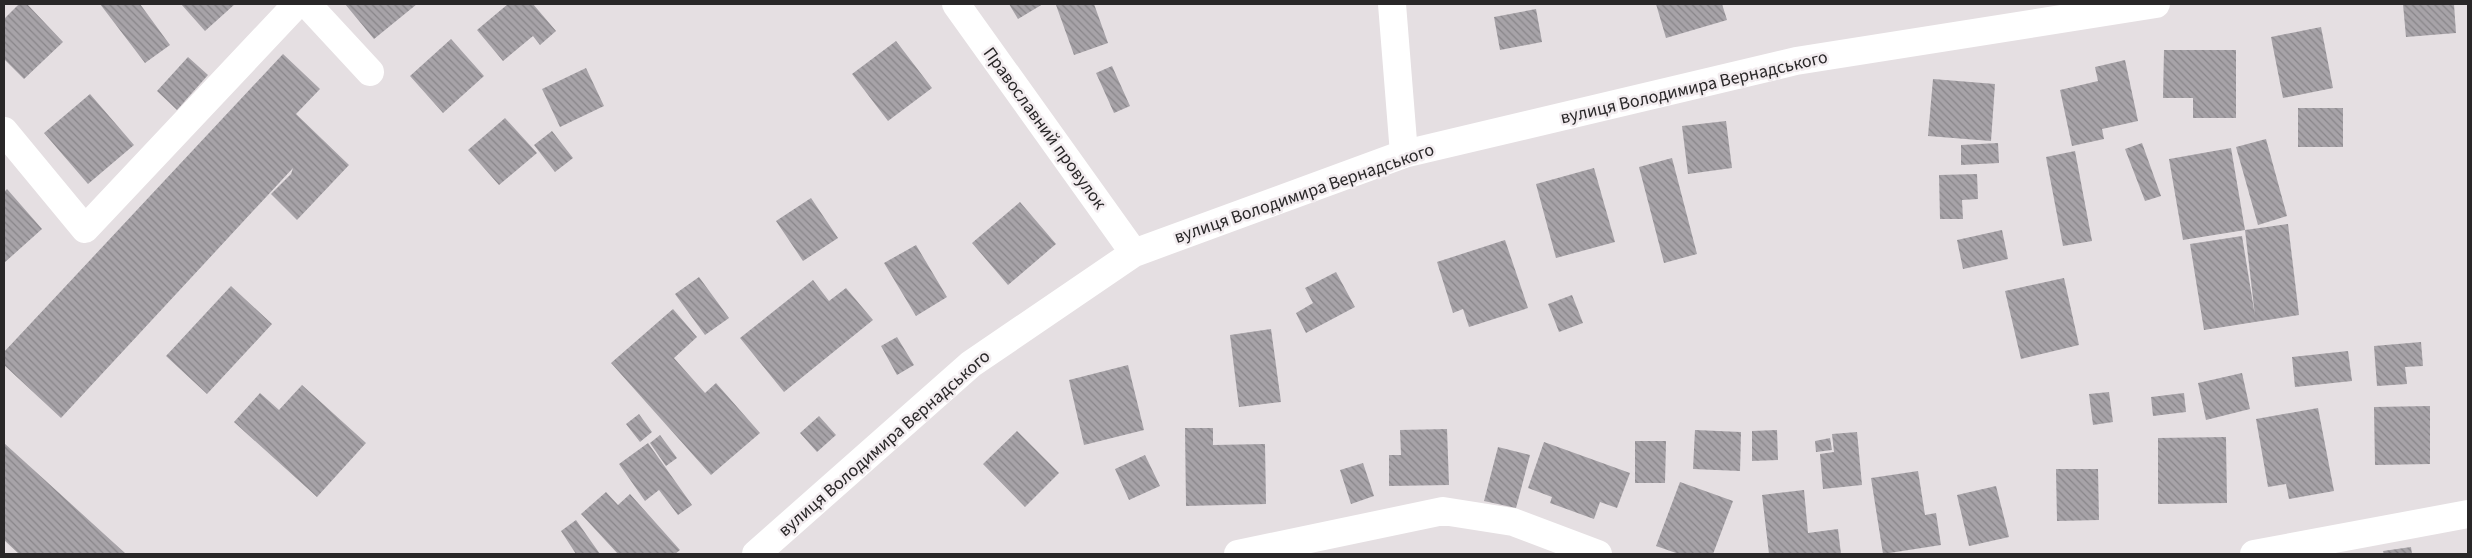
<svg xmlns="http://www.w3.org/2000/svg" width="2472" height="558" viewBox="0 0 2472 558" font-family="'Source Sans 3',sans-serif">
<defs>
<pattern id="building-back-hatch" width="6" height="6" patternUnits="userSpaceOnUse" patternTransform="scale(1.25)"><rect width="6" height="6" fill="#a7a3a8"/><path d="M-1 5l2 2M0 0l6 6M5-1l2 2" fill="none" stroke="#888589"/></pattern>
</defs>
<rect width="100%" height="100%" fill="#e5dfe2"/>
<path fill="url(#building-back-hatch)" d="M 19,4 L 27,4 L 63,42 L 24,79 L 4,59 L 4,19 Z
M 100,4 L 140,4 L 170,45 L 145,63 Z
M 181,4 L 235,4 L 205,31 Z
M 345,4 L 417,4 L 374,39 Z
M 508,4 L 533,4 L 556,31 L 540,45 L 533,36 L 503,61 L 477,30 Z
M 1009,4 L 1043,4 L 1018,19 Z
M 1061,4 L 1094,4 L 1108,43 L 1074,55 L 1056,5 Z
M 1656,4 L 1722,4 L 1727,20 L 1666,38 Z
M 2403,4 L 2454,4 L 2456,33 L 2406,37 Z
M 1536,9 L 1542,42 L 1500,50 L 1494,17 Z
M 2321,27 L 2333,88 L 2283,98 L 2271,37 Z
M 451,39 L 484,76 L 443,113 L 410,76 Z
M 896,41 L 932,88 L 888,121 L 852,74 Z
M 2164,50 L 2236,50 L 2236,118 L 2193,118 L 2193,98 L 2163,98 Z
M 283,54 L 320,89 L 296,114 L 349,165 L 297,220 L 271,194 L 291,174 L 293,168 L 61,418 L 4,365 L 4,352 Z
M 188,57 L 208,75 L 177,110 L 157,91 Z
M 2125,60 L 2138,121 L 2102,129 L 2104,139 L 2072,146 L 2060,90 L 2098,81 L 2095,67 Z
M 1112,66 L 1130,106 L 1114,113 L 1096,73 Z
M 586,68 L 604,106 L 560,127 L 542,89 Z
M 1933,79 L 1995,84 L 1991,141 L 1928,136 Z
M 90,94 L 134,145 L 88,184 L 44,133 Z
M 2298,108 L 2343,108 L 2343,147 L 2298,147 Z
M 505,118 L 537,153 L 499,185 L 468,150 Z
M 1726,121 L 1732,168 L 1688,174 L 1682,126 Z
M 552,131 L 573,158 L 555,172 L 534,145 Z
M 2266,139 L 2287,216 L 2258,225 L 2236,147 Z
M 1998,143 L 1999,163 L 1961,165 L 1961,145 Z
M 2142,143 L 2161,196 L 2145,201 L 2125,149 Z
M 2231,148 L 2245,230 L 2183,240 L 2169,159 Z
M 2075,151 L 2092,241 L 2063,246 L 2046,157 Z
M 1672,158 L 1697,254 L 1664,263 L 1639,167 Z
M 1594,168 L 1615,242 L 1556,258 L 1536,184 Z
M 1977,174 L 1978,199 L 1962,200 L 1963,219 L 1940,219 L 1939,175 Z
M 7,189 L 42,229 L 4,263 L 4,192 Z
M 811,198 L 838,238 L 803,261 L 776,221 Z
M 1020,202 L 1056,244 L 1008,285 L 972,243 Z
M 2288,224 L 2299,315 L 2204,330 L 2190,244 L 2242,236 L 2255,316 L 2245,230 Z
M 2002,230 L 2008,259 L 1963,269 L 1957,240 Z
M 1505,240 L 1528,308 L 1469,327 L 1463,309 L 1453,313 L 1437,262 Z
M 916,245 L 947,297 L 916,316 L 884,263 Z
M 1336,272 L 1355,307 L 1306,333 L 1296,313 L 1313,303 L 1305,288 Z
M 699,277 L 729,318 L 705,335 L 675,294 Z
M 2064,278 L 2079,345 L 2021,359 L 2005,291 Z
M 813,280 L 829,301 L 846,288 L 873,320 L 784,392 L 740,338 Z
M 231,286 L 272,324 L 207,394 L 166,356 Z
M 1572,295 L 1583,323 L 1559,332 L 1548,304 Z
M 673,309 L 697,337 L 674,358 L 705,393 L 716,383 L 760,433 L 711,475 L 611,363 Z
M 1271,329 L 1281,402 L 1239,407 L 1230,335 Z
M 897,337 L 914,365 L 897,375 L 881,346 Z
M 2421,342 L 2423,366 L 2405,367 L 2407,384 L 2377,386 L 2374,346 Z
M 2348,351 L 2352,381 L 2295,387 L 2292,357 Z
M 1128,365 L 1144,430 L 1084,445 L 1069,380 Z
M 2242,373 L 2250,409 L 2206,420 L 2198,383 Z
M 302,385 L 366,443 L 317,497 L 234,422 L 260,393 L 279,410 Z
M 2109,392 L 2113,422 L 2093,425 L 2089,394 Z
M 2184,393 L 2186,412 L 2153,416 L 2151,397 Z
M 2430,406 L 2430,464 L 2375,465 L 2374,407 Z
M 2318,408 L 2334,491 L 2289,499 L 2286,484 L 2268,487 L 2256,419 Z
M 639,414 L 652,432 L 640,442 L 626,424 Z
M 819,416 L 836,435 L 817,452 L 800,433 Z
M 1185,428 L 1213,428 L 1213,445 L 1265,444 L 1266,504 L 1186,506 Z
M 1447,429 L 1449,485 L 1389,486 L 1389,455 L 1401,455 L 1400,430 Z
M 1695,430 L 1741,432 L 1740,471 L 1693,469 Z
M 1777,430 L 1778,460 L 1752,461 L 1752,431 Z
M 1017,431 L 1059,473 L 1025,507 L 983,464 Z
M 1857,432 L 1862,485 L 1823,489 L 1820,454 L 1834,452 L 1832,434 Z
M 660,435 L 677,458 L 666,466 L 650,443 Z
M 2226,437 L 2227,503 L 2158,504 L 2158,438 Z
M 1830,438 L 1832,450 L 1816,452 L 1815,441 Z
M 1635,441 L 1666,441 L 1665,483 L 1635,483 Z
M 1544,442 L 1630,473 L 1617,508 L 1600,502 L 1594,519 L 1550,503 L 1552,497 L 1528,488 Z
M 4,443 L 58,492 L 126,554 L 19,554 L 4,540 Z
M 648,443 L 692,505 L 678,515 L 659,490 L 645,501 L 619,464 Z
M 1498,447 L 1530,455 L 1516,508 L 1484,501 Z
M 1145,455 L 1160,486 L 1129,500 L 1115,469 Z
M 1363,463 L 1374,496 L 1351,504 L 1340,470 Z
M 2056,469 L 2098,469 L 2099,520 L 2057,521 Z
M 1918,471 L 1925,515 L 1936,513 L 1941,545 L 1883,554 L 1871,478 Z
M 1680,482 L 1733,501 L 1713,554 L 1679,554 L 1656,546 Z
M 1996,486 L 2009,537 L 1969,546 L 1957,495 Z
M 1804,490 L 1808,533 L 1838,529 L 1841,554 L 1769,554 L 1762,495 Z
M 606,492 L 618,505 L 630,494 L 680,550 L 675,554 L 618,554 L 581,514 Z
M 576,520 L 600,554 L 576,554 L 561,531 Z
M 2411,547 L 2412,554 L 2384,554 L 2383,551 Z"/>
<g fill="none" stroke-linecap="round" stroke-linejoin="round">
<path stroke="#fff" stroke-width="28" d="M 307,4 L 370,72
M 956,4 L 1134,253
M 1392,4 L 1404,154
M 4,131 L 85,229 L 297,4
M 756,554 L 971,364 L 1134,253 L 1404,154 L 1796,61 L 2156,4
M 1238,554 L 1443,511 L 1513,522 L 1598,554
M 2254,554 L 2468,514"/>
</g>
<g text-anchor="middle" stroke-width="5" stroke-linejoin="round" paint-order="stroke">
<g font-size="18" fill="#292728" stroke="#f2ecef">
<text transform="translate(1694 87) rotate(-13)" y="6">вулиця Володимира Вернадського</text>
<text transform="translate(1045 128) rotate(54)" y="6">Православний провулок</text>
<text transform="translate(1304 193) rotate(-19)" y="6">вулиця Володимира Вернадського</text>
<text transform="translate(884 443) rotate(-41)" y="6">вулиця Володимира Вернадського</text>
</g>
</g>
<rect width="2472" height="558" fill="none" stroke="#292728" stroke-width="10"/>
</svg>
